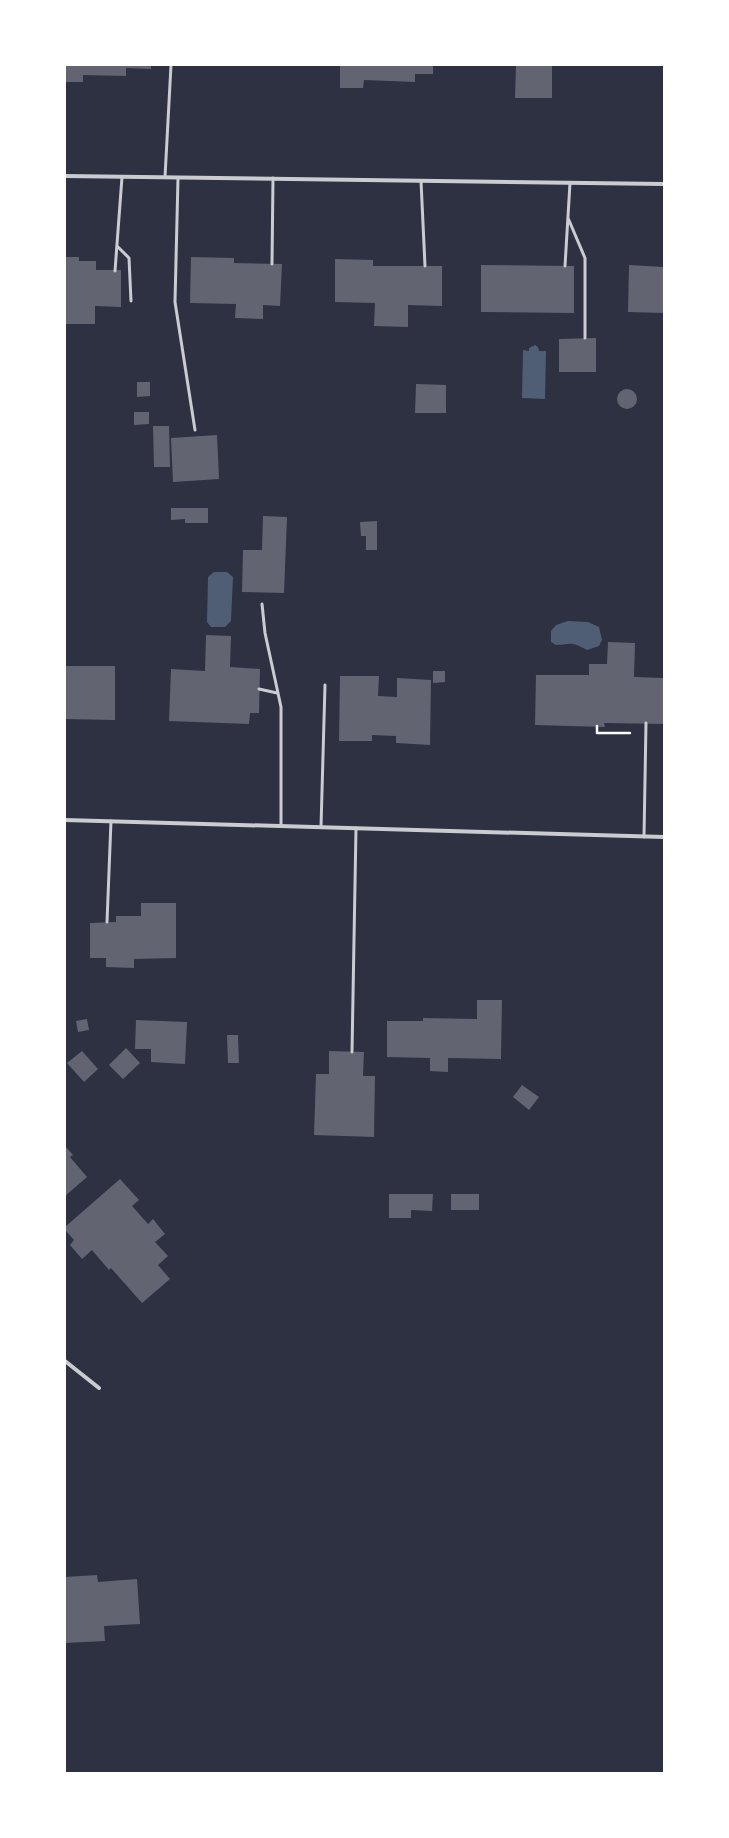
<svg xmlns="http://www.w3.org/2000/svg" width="729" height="1838" viewBox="0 0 729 1838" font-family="Karla,sans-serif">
<rect width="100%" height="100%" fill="#2d3142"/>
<path fill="#4f5d75" d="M 535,345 L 538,347 L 539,351 L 546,351 L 545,399 L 522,398 L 523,350 L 529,351 L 529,348 Z
M 214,572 L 227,572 L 233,577 L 231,621 L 225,627 L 211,627 L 207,622 L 208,577 Z
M 568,621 L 588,622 L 599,627 L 602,640 L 599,646 L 587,650 C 570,641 573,644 556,645 L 551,642 L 551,631 L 556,625 Z"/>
<path fill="#626471" d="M 65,65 L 151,65 L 151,69 L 126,68 L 126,76 L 83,75 L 83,82 L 65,82 Z
M 340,65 L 433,65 L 433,74 L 415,74 L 415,82 L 364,80 L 363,88 L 340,88 Z
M 516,65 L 552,65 L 552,98 L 515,98 Z
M 65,257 L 79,257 L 79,261 L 96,261 L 96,270 L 121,270 L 121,307 L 95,306 L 95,324 L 65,324 Z
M 191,257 L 234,258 L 234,263 L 282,264 L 280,306 L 263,305 L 263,319 L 235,318 L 236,304 L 190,303 Z
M 335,259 L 373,260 L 373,266 L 442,266 L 442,306 L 408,305 L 408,327 L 374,326 L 375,303 L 335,302 Z
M 481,265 L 574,266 L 574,313 L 481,312 Z
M 629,265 L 664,267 L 664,313 L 628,312 Z
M 596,338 L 596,372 L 559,372 L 559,339 Z
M 137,382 L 150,382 L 150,396 L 137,397 Z
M 416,384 L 446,385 L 446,413 L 415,413 Z
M617 399a10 10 0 1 1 20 0a10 10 0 1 1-20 0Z
M 134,412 L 149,412 L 149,424 L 134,425 Z
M 153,426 L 169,426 L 170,467 L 154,467 Z
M 217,435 L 219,479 L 173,482 L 171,438 Z
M 171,508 L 208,508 L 208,523 L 185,523 L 185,519 L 171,520 Z
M 263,516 L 287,517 L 284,593 L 242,592 L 243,550 L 262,550 Z
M 377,521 L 377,550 L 366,550 L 366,536 L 361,536 L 360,522 Z
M 206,635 L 231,636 L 230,667 L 260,669 L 259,713 L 250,713 L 249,724 L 169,721 L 171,669 L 205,671 Z
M 608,642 L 635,643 L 634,677 L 664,678 L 664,724 L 604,723 L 605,727 L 535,725 L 536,675 L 589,675 L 589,664 L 607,664 Z
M 65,666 L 115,666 L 115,720 L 65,719 Z
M 433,671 L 445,671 L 445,682 L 433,683 Z
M 340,676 L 379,676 L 378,696 L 397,697 L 397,678 L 431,680 L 430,745 L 396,743 L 396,736 L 372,735 L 372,741 L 339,741 Z
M 141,903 L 176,903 L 176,958 L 134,959 L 134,968 L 106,967 L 106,958 L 90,958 L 90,923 L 116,922 L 116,916 L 141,916 Z
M 477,1000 L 502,1000 L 501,1059 L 448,1058 L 448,1072 L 430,1071 L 430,1058 L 387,1057 L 387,1021 L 423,1021 L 423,1018 L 477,1019 Z
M 87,1019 L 89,1030 L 78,1032 L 76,1021 Z
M 136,1020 L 187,1022 L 185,1064 L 151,1062 L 151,1049 L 135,1049 Z
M 227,1035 L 238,1035 L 239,1063 L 228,1063 Z
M 126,1048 L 140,1063 L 123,1079 L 109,1065 Z
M 82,1051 L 98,1069 L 84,1082 L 67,1063 Z
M 329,1051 L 364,1052 L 363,1076 L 375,1076 L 374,1137 L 314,1135 L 316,1074 L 329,1074 Z
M 522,1085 L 539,1097 L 529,1110 L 513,1097 Z
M 65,1146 L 73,1155 L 70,1157 L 87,1177 L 65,1196 Z
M 120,1179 L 139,1200 L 132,1206 L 148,1224 L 153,1219 L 165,1234 L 155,1242 L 168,1256 L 158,1265 L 170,1279 L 142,1303 L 111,1268 L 109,1270 L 92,1250 L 82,1259 L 70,1245 L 74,1240 L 65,1230 L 65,1227 Z
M 389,1194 L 433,1194 L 432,1211 L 411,1210 L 411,1218 L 389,1218 Z
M 451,1194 L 479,1194 L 479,1210 L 451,1210 Z
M 97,1575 L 98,1582 L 137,1579 L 140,1624 L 104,1626 L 105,1641 L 65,1643 L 65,1577 Z"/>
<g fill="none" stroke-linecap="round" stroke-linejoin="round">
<path stroke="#fff" stroke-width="2.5" d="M 597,726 L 597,733 L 630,733"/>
<path stroke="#caccd0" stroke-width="3" d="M 165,177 L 171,65
M 178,178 L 175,302 L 195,430
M 421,181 L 425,266
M 568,218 L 585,258 L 585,338
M 117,246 L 129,258 L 131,301
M 272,264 L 273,178
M 565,266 L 570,183
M 115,271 L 122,177
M 262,604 L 265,633 L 281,707 L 281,826
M 259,689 L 277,693
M 321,827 L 325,685
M 644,837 L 646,723
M 107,922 L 111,821
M 352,1052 L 356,828"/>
<path stroke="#caccd0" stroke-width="4" d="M 65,176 L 664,184
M 65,820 L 664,837
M 65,1361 L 99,1388"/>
</g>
<rect width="729" height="1838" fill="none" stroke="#ffffff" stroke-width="132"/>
</svg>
